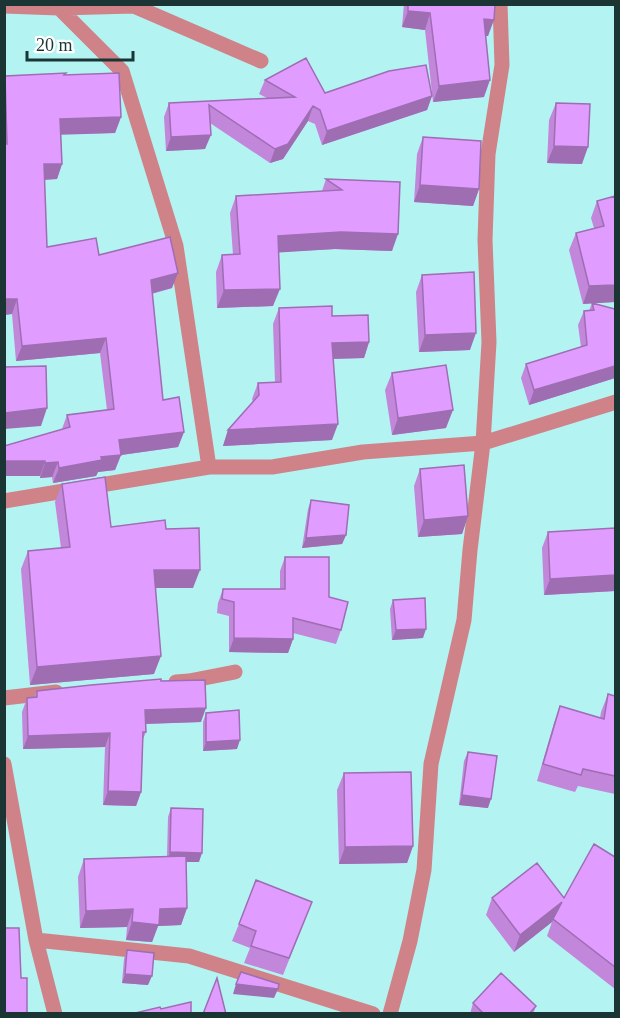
<svg xmlns="http://www.w3.org/2000/svg" width="620" height="1018" viewBox="0 0 620 1018" font-family="Georgia,serif">
<rect width="100%" height="100%" fill="#b3f3f2"/>
<g fill="none" stroke-linecap="round" stroke-linejoin="round">
<path stroke="#cf8288" stroke-width="15" d="M 4,6 L 59,8 L 134,6 L 261,61
M 59,8 L 122,71 L 176,246 L 209,467
M 4,501 L 209,467 L 272,467 L 363,452 L 483,443 L 616,402
M 176,682 L 189,681 L 235,672
M 4,698 L 56,692
M 4,764 L 36,940 L 55,1014
M 36,940 L 189,956 L 373,1014
M 390,1014 L 410,941 L 424,870 L 431,764 L 464,620 L 470,550 L 483,443 L 489,342 L 485,240 L 488,154 L 502,65 L 500,4"/>
</g>
<path fill="#c286db" d="M 404,4 L 495,4 L 488,36 L 486,36 L 484,97 L 433,102 L 425,30 L 402,27 Z
M 66,73 L 65,75 L 121,117 L 115,133 L 61,134 L 62,164 L 57,179 L 44,180 L 47,247 L 99,255 L 172,288 L 152,294 L 163,400 L 184,432 L 178,447 L 121,455 L 115,470 L 98,472 L 96,476 L 53,483 L 52,477 L 40,478 L 40,476 L 4,476 L 62,429 L 67,415 L 107,410 L 100,353 L 16,361 L 12,314 L 4,315 L 5,76 Z
M 265,80 L 325,93 L 432,96 L 427,110 L 322,145 L 315,124 L 308,121 L 283,159 L 270,163 L 210,123 L 205,149 L 166,151 L 164,117 L 169,103 L 267,98 L 259,94 Z
M 556,103 L 582,164 L 547,163 L 549,120 Z
M 423,137 L 479,189 L 473,206 L 414,202 L 417,154 Z
M 326,179 L 400,182 L 392,251 L 335,249 L 278,252 L 273,306 L 217,308 L 216,272 L 222,255 L 233,255 L 230,213 L 236,196 L 322,191 Z
M 615,196 L 615,302 L 594,303 L 615,378 L 529,405 L 521,378 L 526,364 L 581,347 L 578,325 L 584,311 L 589,311 L 592,303 L 583,304 L 569,250 L 576,233 L 594,228 L 591,218 L 597,201 Z
M 422,275 L 470,350 L 419,352 L 416,292 Z
M 279,308 L 332,316 L 369,342 L 364,358 L 333,359 L 332,440 L 223,446 L 228,430 L 253,402 L 252,399 L 258,383 L 275,382 L 273,324 Z
M 392,373 L 446,428 L 392,435 L 385,390 Z
M 420,469 L 468,516 L 462,534 L 418,537 L 414,486 Z
M 62,484 L 111,527 L 166,529 L 193,588 L 156,588 L 154,674 L 30,685 L 21,569 L 28,551 L 61,548 L 55,502 Z
M 311,500 L 346,535 L 342,544 L 302,548 L 308,509 Z
M 615,528 L 615,591 L 544,595 L 542,548 L 548,532 Z
M 285,557 L 329,597 L 341,630 L 336,644 L 293,633 L 293,639 L 288,653 L 229,652 L 229,616 L 217,613 L 218,603 L 223,589 L 280,589 L 280,571 Z
M 393,600 L 423,638 L 392,640 L 390,609 Z
M 161,681 L 201,722 L 146,724 L 146,732 L 143,739 L 141,792 L 136,806 L 103,805 L 105,747 L 23,749 L 22,712 L 27,698 L 34,697 L 37,691 Z
M 608,694 L 615,696 L 615,794 L 578,786 L 575,792 L 537,781 L 554,723 L 560,706 L 600,718 L 601,712 Z
M 206,713 L 237,749 L 203,751 L 203,722 Z
M 468,752 L 488,808 L 459,805 L 464,761 Z
M 344,773 L 413,846 L 407,863 L 339,864 L 337,790 Z
M 171,808 L 199,862 L 186,862 L 187,908 L 181,925 L 158,926 L 152,942 L 126,940 L 127,927 L 80,928 L 78,877 L 84,859 L 167,856 L 168,817 Z
M 615,857 L 615,989 L 547,936 L 552,922 L 514,952 L 486,915 L 492,898 L 564,898 Z
M 305,920 L 283,975 L 244,963 L 250,948 L 232,941 L 239,924 Z
M 127,950 L 148,985 L 122,983 L 124,959 Z
M 473,1003 L 536,1006 L 533,1014 L 470,1014 Z"/>
<path fill="#9e6db2" d="M 408,11 L 430,13 L 425,30 L 402,27 Z
M 484,19 L 494,20 L 488,36 L 478,35 Z
M 490,80 L 484,97 L 433,102 L 439,86 Z
M 432,96 L 427,110 L 322,145 L 327,131 Z
M 313,106 L 308,121 L 283,159 L 270,163 L 275,149 Z
M 121,117 L 115,133 L 54,135 L 60,119 Z
M 211,135 L 205,149 L 166,151 L 171,137 Z
M 554,146 L 588,147 L 582,164 L 547,163 Z
M 44,164 L 62,164 L 57,179 L 38,180 Z
M 420,185 L 479,189 L 473,206 L 414,202 Z
M 341,232 L 398,234 L 392,251 L 335,249 L 271,253 L 278,236 Z
M 178,273 L 172,288 L 145,295 L 151,280 Z
M 615,284 L 615,302 L 583,304 L 589,286 Z
M 280,289 L 273,306 L 217,308 L 224,290 Z
M 4,299 L 17,299 L 12,314 L 4,315 Z
M 476,333 L 470,350 L 419,352 L 425,335 Z
M 106,338 L 100,353 L 16,361 L 22,346 Z
M 369,342 L 364,358 L 326,359 L 332,343 Z
M 615,366 L 615,378 L 529,405 L 534,390 Z
M 47,408 L 41,426 L 4,429 L 5,413 Z
M 453,410 L 446,428 L 392,435 L 398,418 Z
M 338,424 L 332,440 L 223,446 L 228,430 Z
M 184,432 L 178,447 L 121,455 L 115,470 L 98,472 L 96,476 L 53,483 L 59,468 L 101,457 L 119,440 Z
M 4,461 L 45,461 L 40,476 L 4,476 Z
M 58,462 L 52,477 L 40,478 L 45,463 Z
M 468,516 L 462,534 L 418,537 L 424,520 Z
M 346,535 L 342,544 L 302,548 L 306,538 Z
M 154,570 L 200,570 L 193,588 L 147,588 Z
M 615,575 L 615,591 L 544,595 L 550,579 Z
M 426,629 L 423,638 L 392,640 L 396,630 Z
M 234,638 L 293,639 L 288,653 L 229,652 Z
M 161,656 L 154,674 L 30,685 L 37,667 Z
M 206,708 L 201,722 L 140,724 L 145,710 Z
M 110,733 L 105,747 L 23,749 L 28,736 Z
M 240,740 L 237,749 L 203,751 L 206,742 Z
M 108,791 L 141,792 L 136,806 L 103,805 Z
M 462,795 L 491,799 L 488,808 L 459,805 Z
M 413,846 L 407,863 L 339,864 L 345,847 Z
M 170,852 L 202,853 L 199,862 L 167,862 Z
M 562,902 L 552,922 L 514,952 L 520,935 Z
M 187,908 L 181,925 L 158,926 L 152,942 L 126,940 L 132,922 L 160,909 Z
M 133,909 L 127,927 L 80,928 L 86,911 Z
M 125,974 L 152,976 L 148,985 L 122,983 Z
M 236,984 L 278,989 L 274,998 L 233,994 Z"/>
<path fill="#e19cff" stroke="#9e6db2" stroke-width="1.5" d="M 408,4 L 495,4 L 494,20 L 484,19 L 490,80 L 439,86 L 430,13 L 408,11 Z
M 306,58 L 325,93 L 389,71 L 426,65 L 432,96 L 327,131 L 320,110 L 313,106 L 288,144 L 275,149 L 209,105 L 211,135 L 171,137 L 169,103 L 295,97 L 265,80 Z
M 66,73 L 64,75 L 119,73 L 121,117 L 60,119 L 62,164 L 44,164 L 47,247 L 96,238 L 99,255 L 170,237 L 178,273 L 151,280 L 163,400 L 179,397 L 184,432 L 119,440 L 121,455 L 101,457 L 102,460 L 59,468 L 58,462 L 45,463 L 45,461 L 4,461 L 4,446 L 70,427 L 67,415 L 114,409 L 106,338 L 22,346 L 17,299 L 4,299 L 4,144 L 7,144 L 5,76 Z
M 556,103 L 590,104 L 588,147 L 554,146 Z
M 423,137 L 481,141 L 479,189 L 420,185 Z
M 326,179 L 400,182 L 398,234 L 341,232 L 278,236 L 280,289 L 224,290 L 222,255 L 240,254 L 236,196 L 342,190 Z
M 615,196 L 615,285 L 589,286 L 576,233 L 604,226 L 597,201 Z
M 474,272 L 476,333 L 425,335 L 422,275 Z
M 592,303 L 615,309 L 615,366 L 534,390 L 526,364 L 587,345 L 584,311 L 594,310 Z
M 332,306 L 332,316 L 368,315 L 369,342 L 332,343 L 338,424 L 228,430 L 259,395 L 258,383 L 281,382 L 279,308 Z
M 446,365 L 453,410 L 398,418 L 392,373 Z
M 46,366 L 47,408 L 5,413 L 4,367 Z
M 464,465 L 468,516 L 424,520 L 420,469 Z
M 105,477 L 111,527 L 165,520 L 166,529 L 199,528 L 200,570 L 154,570 L 161,656 L 37,667 L 28,551 L 70,547 L 62,484 Z
M 311,500 L 349,505 L 346,535 L 306,538 Z
M 615,528 L 615,575 L 550,579 L 548,532 Z
M 285,557 L 329,557 L 329,597 L 348,602 L 341,630 L 293,618 L 293,639 L 234,638 L 234,602 L 222,599 L 223,589 L 285,589 Z
M 425,598 L 426,629 L 396,630 L 393,600 Z
M 161,679 L 161,681 L 205,680 L 206,708 L 145,710 L 146,732 L 143,732 L 141,792 L 108,791 L 110,733 L 28,736 L 27,698 L 37,697 L 37,691 L 91,685 Z
M 608,694 L 615,696 L 615,776 L 583,769 L 581,775 L 543,764 L 560,706 L 604,719 Z
M 239,710 L 240,740 L 206,742 L 206,713 Z
M 468,752 L 497,756 L 491,799 L 462,795 Z
M 411,772 L 413,846 L 345,847 L 344,773 Z
M 171,808 L 203,809 L 202,853 L 170,852 Z
M 594,844 L 615,857 L 615,967 L 553,919 L 562,902 L 520,935 L 492,898 L 537,863 L 564,898 Z
M 186,856 L 187,908 L 160,909 L 159,925 L 132,922 L 133,909 L 86,911 L 84,859 Z
M 256,880 L 312,902 L 289,958 L 251,946 L 256,931 L 239,924 Z
M 4,928 L 19,928 L 21,978 L 27,978 L 27,1014 L 4,1014 Z
M 127,950 L 154,953 L 152,976 L 125,974 Z
M 241,972 L 279,984 L 278,989 L 236,984 Z
M 501,973 L 536,1006 L 529,1014 L 484,1014 L 473,1003 Z
M 217,978 L 226,1014 L 203,1014 Z
M 191,1002 L 191,1014 L 131,1014 L 160,1007 L 161,1009 Z"/>
<rect width="620" height="1018" fill="none" stroke="#1b3535" stroke-width="12"/>
<path d="M27 51v9h106v-9" fill="none" stroke="#1b3535" stroke-width="3"/>
<text x="36" y="51" font-size="18" fill="#1b3535" stroke="#ffffff" stroke-width="4.5" paint-order="stroke">20 m</text>
</svg>
